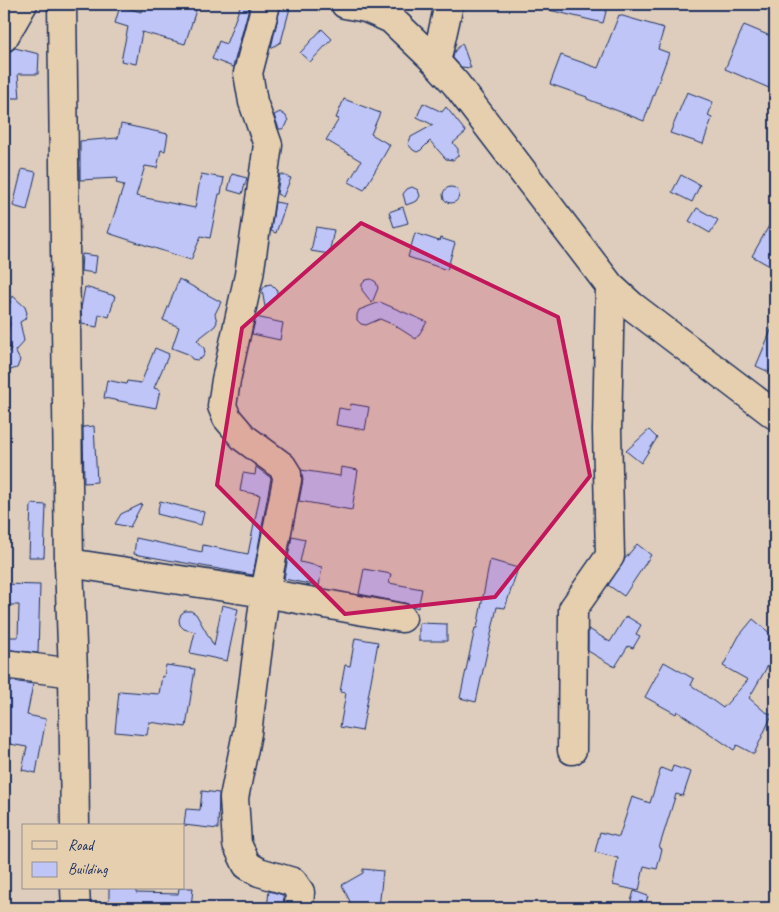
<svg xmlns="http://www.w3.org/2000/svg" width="779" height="912" viewBox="0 0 779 912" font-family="Caveat,sans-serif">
<rect width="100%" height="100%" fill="#decdbd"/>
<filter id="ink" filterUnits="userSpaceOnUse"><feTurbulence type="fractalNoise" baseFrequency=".02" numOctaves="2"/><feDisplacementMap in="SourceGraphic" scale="10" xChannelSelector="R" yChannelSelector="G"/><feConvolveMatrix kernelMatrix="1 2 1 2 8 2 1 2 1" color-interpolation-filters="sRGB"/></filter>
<g filter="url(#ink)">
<path fill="#c0c5f7" stroke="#1b2f5e" d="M 144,4 L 186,4 L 197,7 L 185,44 L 142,32 L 136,64 L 121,61 L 128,27 L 115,23 L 120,6 L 141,12 Z
M 241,4 L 250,4 L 233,67 L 212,59 L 219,41 L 226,44 Z
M 281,4 L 291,4 L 281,42 L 271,48 Z
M 546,4 L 608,4 L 603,23 L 545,9 Z
M 619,15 L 664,28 L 658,49 L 669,53 L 644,121 L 587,99 L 587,97 L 550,84 L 561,55 L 598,68 Z
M 744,25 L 775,38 L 775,73 L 769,88 L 725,69 Z
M 322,29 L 332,39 L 310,62 L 300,53 Z
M 462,43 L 471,68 L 461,67 L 453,58 L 454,52 Z
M 15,48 L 39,54 L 38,74 L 18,74 L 20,98 L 6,98 L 5,86 L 4,86 L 4,53 L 11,51 Z
M 687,92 L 713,102 L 708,116 L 712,118 L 703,144 L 670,133 Z
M 344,99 L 380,113 L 371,134 L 390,145 L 364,190 L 349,182 L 361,161 L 326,140 L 339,119 L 336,118 Z
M 423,103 L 442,112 L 446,107 L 466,132 L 453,143 L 458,149 L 458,156 L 453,160 L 446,159 L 430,141 L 421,150 L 417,152 L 413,150 L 408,144 L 411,137 L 433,125 L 417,117 Z
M 280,112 L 286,116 L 288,121 L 286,126 L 282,129 L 279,129 L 274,115 Z
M 121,124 L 168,134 L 165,151 L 161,150 L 157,168 L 145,166 L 136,196 L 195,208 L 201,174 L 224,178 L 221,194 L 219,194 L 210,238 L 201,236 L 191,260 L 108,233 L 124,185 L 116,183 L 117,178 L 80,180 L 80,141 L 118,138 Z
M 22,169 L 36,172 L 27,210 L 13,206 Z
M 232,174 L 247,178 L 242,194 L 228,190 Z
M 280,174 L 291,178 L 283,197 L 277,194 Z
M 681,175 L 700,185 L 692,202 L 672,192 Z
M443 195a8 8 0 1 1 16 0a8 8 0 1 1-16 0Z
M 412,187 L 418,190 L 420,196 L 417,201 L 406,205 L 403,194 L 407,189 Z
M 275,202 L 286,204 L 276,233 L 271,231 Z
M 403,207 L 408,223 L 394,227 L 389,212 Z
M 697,208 L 718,220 L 710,233 L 689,221 Z
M 775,215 L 775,269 L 752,256 Z
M 316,227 L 334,230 L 329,254 L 311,251 Z
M 415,233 L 439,241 L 440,238 L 455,243 L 447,270 L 408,257 Z
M 82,254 L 97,256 L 95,273 L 81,271 Z
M 179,279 L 221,302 L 215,314 L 217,322 L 215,326 L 197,340 L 204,348 L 205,353 L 202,358 L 197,360 L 192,359 L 188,354 L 172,348 L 179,327 L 163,320 Z
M 371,279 L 376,282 L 378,288 L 372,303 L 362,290 L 362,284 L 366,280 Z
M 271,284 L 277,290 L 277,295 L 265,307 L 262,290 L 266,285 Z
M 85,287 L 115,296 L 109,317 L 99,314 L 97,327 L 82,324 L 81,308 Z
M 13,296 L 25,307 L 27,313 L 25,319 L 20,322 L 24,341 L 15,351 L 20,360 L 17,368 L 4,372 L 4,355 L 11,349 L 5,340 L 10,324 L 6,312 Z
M 380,302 L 427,322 L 416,339 L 394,325 L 380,319 L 366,325 L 361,324 L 357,320 L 357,315 L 359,310 Z
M 256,317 L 283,323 L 280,340 L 252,334 Z
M 775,321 L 775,358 L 769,372 L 756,366 Z
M 155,348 L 169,354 L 154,388 L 160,390 L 156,408 L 104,398 L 107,380 L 126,384 L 127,381 L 141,383 Z
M 351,404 L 369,407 L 365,430 L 336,425 L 339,408 L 350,410 Z
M 94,426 L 97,482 L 84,483 L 83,427 Z
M 649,430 L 657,438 L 641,463 L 626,451 Z
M 256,467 L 271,478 L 253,575 L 134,554 L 136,538 L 202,552 L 203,545 L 248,554 L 260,495 L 240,491 L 243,473 L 255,475 Z
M 341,467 L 358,470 L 352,510 L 299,501 L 303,480 L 301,470 L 340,476 Z
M 160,501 L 204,512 L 201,525 L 157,514 Z
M 31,504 L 46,505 L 44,557 L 29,557 Z
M 142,504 L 130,527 L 115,524 L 121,514 Z
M 292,536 L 305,539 L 300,562 L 322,567 L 319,586 L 284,579 Z
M 637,544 L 651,555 L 624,596 L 608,585 L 624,560 Z
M 490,560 L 518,568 L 505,608 L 497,607 L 476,702 L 460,698 L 475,628 L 477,628 Z
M 364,569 L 391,574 L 389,583 L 422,589 L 418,608 L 405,603 L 359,594 Z
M 4,584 L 40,585 L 38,653 L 4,649 L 4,637 L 18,637 L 19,605 L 4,605 Z
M 222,605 L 238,609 L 227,661 L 190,653 L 195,632 L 184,629 L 180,625 L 179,620 L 181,614 L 185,611 L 191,611 L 196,614 L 214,646 Z
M 626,616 L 641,625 L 636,634 L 640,636 L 633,648 L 628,646 L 615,667 L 588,651 L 588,631 L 589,629 L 610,642 Z
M 753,619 L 772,635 L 768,640 L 775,646 L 775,666 L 770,662 L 749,698 L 764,711 L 772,715 L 754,754 L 737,745 L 734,750 L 677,711 L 676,714 L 645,697 L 664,662 L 694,679 L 691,685 L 723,708 L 748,680 L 723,666 L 739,636 Z
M 419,623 L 447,624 L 447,641 L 419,641 Z
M 355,638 L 378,642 L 362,731 L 340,727 L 346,693 L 340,692 L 345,665 L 350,666 Z
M 166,665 L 195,669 L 186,727 L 149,722 L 147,735 L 115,732 L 119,691 L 159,694 L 162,676 L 164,677 Z
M 4,680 L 33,684 L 27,715 L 46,719 L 36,773 L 22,770 L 27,747 L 4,743 Z
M 673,766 L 691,772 L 683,796 L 676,794 L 659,848 L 662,849 L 657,869 L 644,866 L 639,891 L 613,885 L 618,858 L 595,852 L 600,832 L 619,837 L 632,797 L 650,803 L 661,768 L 671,772 Z
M 202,791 L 219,793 L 218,829 L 184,825 L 186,809 L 200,810 Z
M 363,869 L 383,871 L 379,908 L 353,908 L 342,885 L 363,873 Z
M 109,888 L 136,888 L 136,893 L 178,894 L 179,888 L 193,888 L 191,908 L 109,908 Z
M 269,891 L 283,895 L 284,908 L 267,908 Z
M 634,891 L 648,896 L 644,908 L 629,908 Z"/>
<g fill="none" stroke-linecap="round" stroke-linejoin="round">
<g stroke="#1b2f5e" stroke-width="31">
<path id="minor" d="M 266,4 L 248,73 L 253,102 L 268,145 L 249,275 L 226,380 L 222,406 L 227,418 L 244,438 L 282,466 L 287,474 L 287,480 L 265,593 L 247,733 L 234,798 L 237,844 L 247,865 L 259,872 L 293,882 L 300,892 L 299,908
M 345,4 L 366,8 L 391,19 L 436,62 L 456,84 L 610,286 L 632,306 L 775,415
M 4,37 L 23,4
M 436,62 L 449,4
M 69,563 L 265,593 L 402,618
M 4,664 L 73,673
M 572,750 L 573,609 L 610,556 L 607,430 L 610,286"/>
</g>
<g stroke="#1b2f5e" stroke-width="31">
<path id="major" d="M 62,4 L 69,563 L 73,673 L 75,826
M 75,888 L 76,908"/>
</g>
<use href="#minor" stroke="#e6cfaf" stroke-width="28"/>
<use href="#major" stroke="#e6cfaf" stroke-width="28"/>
</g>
</g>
<path fill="#c2185b" fill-opacity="0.2" stroke="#c2185b" stroke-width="4" stroke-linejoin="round" d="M 361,223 L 558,317 L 590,476 L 495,597 L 345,614 L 217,485 L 242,328 Z"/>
<rect width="779" height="912" fill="none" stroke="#e6cfaf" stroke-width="20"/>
<rect x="10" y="10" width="759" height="892" fill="none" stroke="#1b2f5e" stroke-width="2" filter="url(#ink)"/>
<rect x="22" y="824" width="162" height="65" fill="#e6cfaf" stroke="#958f8f"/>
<rect x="32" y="841" width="25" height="8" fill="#e6cfaf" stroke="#958f8f"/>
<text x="68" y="850" font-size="15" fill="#1b2f5e">Road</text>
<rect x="32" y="862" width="25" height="15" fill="#c0c5f7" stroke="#958f8f"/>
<text x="68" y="874" font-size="15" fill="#1b2f5e">Building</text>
</svg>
